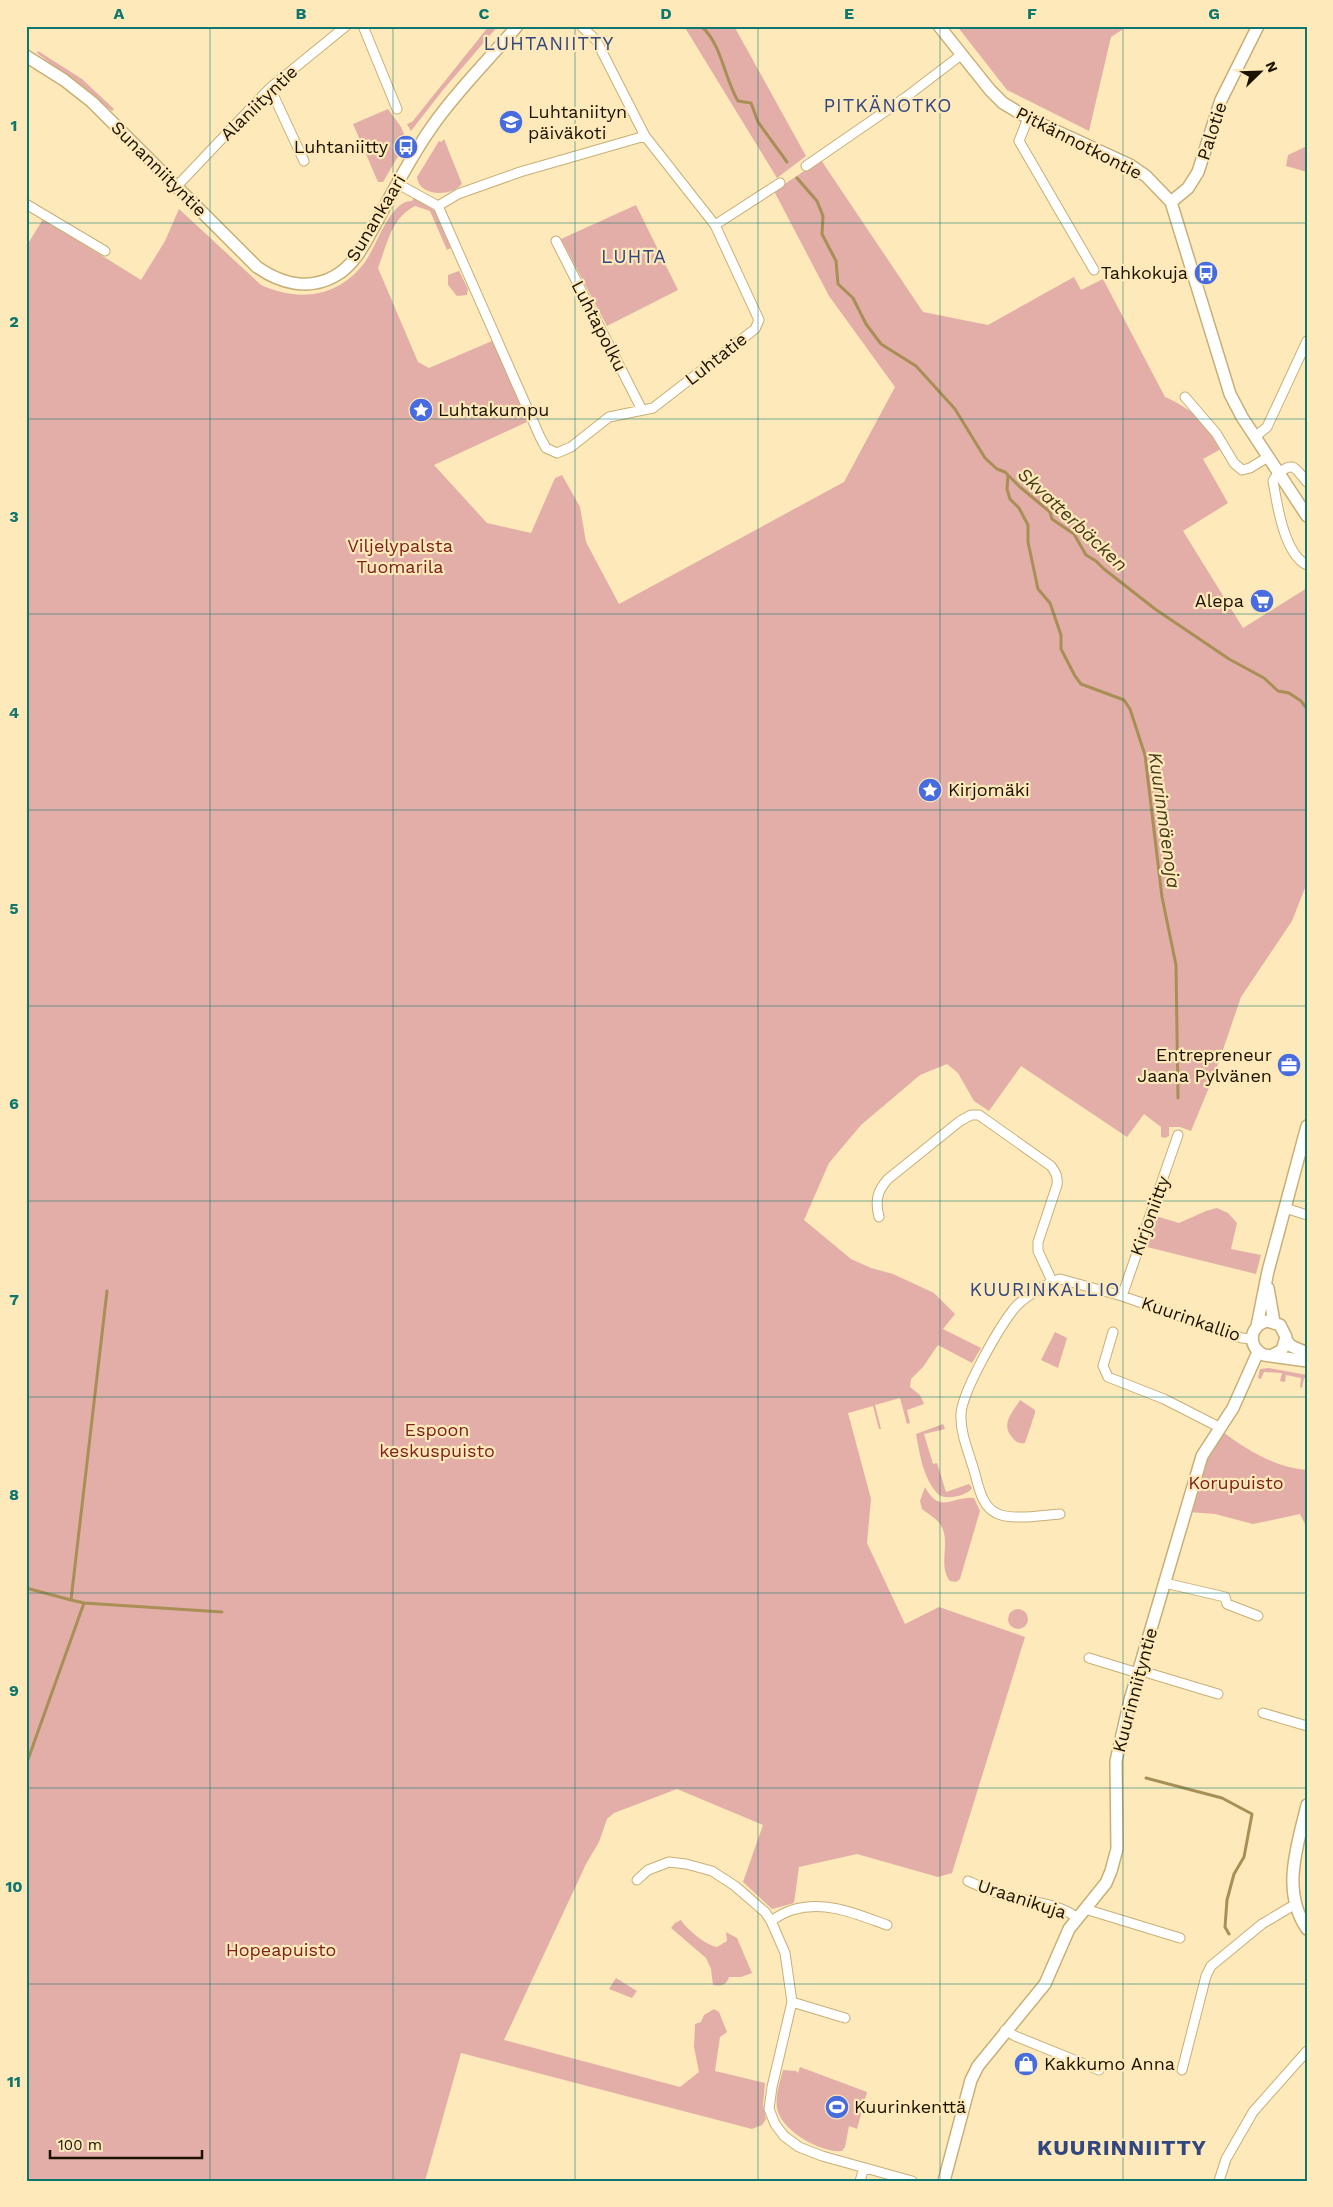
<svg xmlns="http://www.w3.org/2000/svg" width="1333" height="2207" viewBox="0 0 1333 2207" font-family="'Work Sans',sans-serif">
<rect width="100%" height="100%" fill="#fde9ba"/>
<path fill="#e3aea7" d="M 489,26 L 498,26 L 443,90 L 411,131 L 407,124 L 412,122 Z
M 684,26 L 734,26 L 806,156 L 777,178 Z
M 957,26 L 1128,26 L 1111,37 L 1089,131 L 1007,90 Z
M 38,51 L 82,79 L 114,109 L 112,111 L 37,53 Z
M 388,109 L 401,127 L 407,141 L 383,182 L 378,182 L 353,124 Z
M 444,139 L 462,184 C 451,197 419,197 417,177 L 439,141 L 441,142 Z
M 1307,146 L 1307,172 L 1286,166 L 1288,155 Z
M 821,160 L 923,312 L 988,325 L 1074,277 L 1081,290 L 1103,279 L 1165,397 C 1187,406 1213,426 1221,449 L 1203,459 L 1228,503 L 1183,531 L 1243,628 L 1307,588 L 1307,883 L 1292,921 L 1241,997 L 1215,1073 L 1191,1131 L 1180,1127 L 1169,1127 L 1169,1136 L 1165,1138 L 1161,1137 L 1161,1127 L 1144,1114 L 1127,1137 L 1021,1066 L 989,1111 L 974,1101 L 958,1073 L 947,1064 L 920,1075 L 861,1125 L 829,1163 L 804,1220 L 851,1259 L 871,1268 L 893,1274 L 934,1293 L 955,1314 L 943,1329 L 981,1348 L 972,1363 L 938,1345 L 923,1367 L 911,1379 L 910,1387 L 920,1395 L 924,1404 L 907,1410 L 910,1423 L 907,1424 L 900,1398 L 875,1405 L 881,1429 L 879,1429 L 873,1406 L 848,1413 L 871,1499 L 867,1543 L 905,1624 L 939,1607 L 1025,1637 L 952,1873 L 938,1877 L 857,1854 L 799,1867 L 794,1903 L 772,1909 L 743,1882 L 763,1825 L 677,1789 L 614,1813 L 607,1819 L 599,1842 L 586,1864 L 504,2040 L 680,2087 L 699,2072 L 694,2047 L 695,2024 L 701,2022 L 704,2015 L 714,2009 L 719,2012 L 727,2032 L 720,2037 L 715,2071 L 765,2083 L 763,2105 L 766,2119 L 762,2125 L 752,2129 L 461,2053 L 425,2181 L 26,2181 L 26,247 L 43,219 L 141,280 L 165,241 L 179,209 L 261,285 C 299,302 338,298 365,262 C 377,246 390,200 412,201 L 414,197 L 435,211 L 451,248 L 447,250 L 430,211 L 415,206 C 391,218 387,245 378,268 L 418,362 L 429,368 L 492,341 L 529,421 L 434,465 L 487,523 L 531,533 L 555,478 L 562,475 L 580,507 L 586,542 L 619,604 L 844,482 L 895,387 L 829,296 L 774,191 Z
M 636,205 L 678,290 L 607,326 L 561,239 Z
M 459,271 L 468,289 L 467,295 L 457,296 L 448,285 L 448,275 Z
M 1217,1208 L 1228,1213 L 1237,1223 L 1231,1249 L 1261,1255 L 1256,1274 L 1147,1247 L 1156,1216 L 1179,1223 L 1206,1211 Z
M 1055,1332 L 1067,1338 L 1058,1368 L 1041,1360 Z
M 1269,1368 L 1307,1375 L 1307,1379 L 1304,1378 L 1302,1388 L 1300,1387 L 1301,1378 L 1286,1375 L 1285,1382 L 1280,1381 L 1282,1373 L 1264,1372 L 1261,1379 L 1258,1378 L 1260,1369 Z
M 1020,1400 L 1035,1410 L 1035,1413 L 1025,1443 C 1018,1444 1016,1442 1011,1436 C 1001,1423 1013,1412 1020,1400 Z
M 943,1424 L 945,1429 L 924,1434 L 933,1464 L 937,1463 L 946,1492 L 969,1484 L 972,1488 C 967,1496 947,1500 939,1495 C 923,1479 920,1455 916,1434 Z
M 1223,1432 C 1248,1451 1275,1467 1307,1470 L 1307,1528 L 1300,1514 L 1253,1524 L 1215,1514 L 1189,1512 L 1200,1473 Z
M 925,1487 C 940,1515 952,1496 974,1498 L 980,1511 L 960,1579 L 956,1582 L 950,1581 C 937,1565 952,1541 940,1524 C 936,1518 928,1514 922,1509 L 920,1501 Z
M1008 1619a10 10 0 1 1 20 0a10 10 0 1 1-20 0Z
M 681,1920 C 685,1928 707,1946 717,1947 L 727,1941 L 726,1932 L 737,1938 L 752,1973 L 741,1977 L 729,1977 C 726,1986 721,1986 713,1985 L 711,1969 L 706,1958 L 671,1928 L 675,1923 Z
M 616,1978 L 637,1991 L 632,1998 L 609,1989 Z
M 800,2067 L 867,2092 L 857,2129 L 849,2126 L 845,2147 L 842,2151 C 821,2153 781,2131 777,2108 C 775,2096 780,2082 783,2070 L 796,2071 L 798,2073 Z"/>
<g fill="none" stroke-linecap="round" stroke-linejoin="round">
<path stroke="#a88f55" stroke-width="3" d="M 701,26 C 722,44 724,78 738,101 L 751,103 L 758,122 L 787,162
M 797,178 L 817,201 L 823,216 L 822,234 L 836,261 L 838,284 L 853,298 L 866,324 L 881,344 L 916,366 L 955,409 L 985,458 L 997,469 L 1005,472 L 1020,487 L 1050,512 L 1052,519 L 1074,534 L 1086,555 L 1096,561 L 1104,569 L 1155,609 L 1229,659 L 1264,678 L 1278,691 L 1289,693 L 1301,701 L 1307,709
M 1008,475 L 1007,489 L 1010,499 L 1019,508 L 1028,525 L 1028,542 L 1038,589 L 1050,603 L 1061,635 L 1061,649 L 1075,676 L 1081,684 L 1124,700 L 1130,709 L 1145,755 L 1162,897 L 1176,965 L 1178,1098
M 26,1588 L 71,1600
M 84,1603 L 222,1612
M 26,1765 L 84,1603 L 71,1600 L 107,1291
M 1146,1778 L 1222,1798 L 1252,1814 L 1244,1857 L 1234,1874 L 1227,1900 L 1225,1927 L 1229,1934"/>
<g stroke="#c8af75" stroke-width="11">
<path id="minor" d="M 363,26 L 397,109
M 582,27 L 596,40 L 645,136 L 715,225 L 759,320 L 755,329 L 653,408 L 609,417 L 571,447 L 557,453 L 546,448 L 540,437 L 438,206 L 458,194 L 520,172 L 645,136
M 270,88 L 304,161
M 1028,118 L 1019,141 L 1094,270
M 806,166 L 906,97 L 961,55
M 398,184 L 438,206
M 177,186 L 270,88 L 346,26
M 26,204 L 105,251
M 715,225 L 780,183
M 556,241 L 642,410
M 1185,397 L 1216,433 L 1234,463 L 1242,470 L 1250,468 L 1268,457
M 1255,437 L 1267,427 L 1307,341
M 1307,482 C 1303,478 1297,468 1292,467 C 1285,466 1275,476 1273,481 C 1277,504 1284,554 1307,565
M 1285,1208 L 1307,1215
M 879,1217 C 875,1201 877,1191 888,1179 L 960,1121 L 971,1115 L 979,1115 L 1051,1166 C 1056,1173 1058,1177 1057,1185 L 1038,1242 L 1038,1251 L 1052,1281
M 1122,1296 L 1178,1135
M 1113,1332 L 1103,1366 L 1108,1377 L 1164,1399 L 1219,1427
M 1060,1514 C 1043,1515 1011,1521 996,1513 C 982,1506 979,1488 975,1474 C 970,1455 960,1434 961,1415 C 961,1393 999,1328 1013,1310 C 1021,1299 1048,1282 1060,1279 L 1122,1296 L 1242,1338 L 1252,1339
M 1165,1583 L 1225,1597 L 1227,1604 L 1258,1616
M 1089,1658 L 1138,1673 L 1145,1672 L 1218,1694
M 1263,1713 L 1307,1726
M 637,1880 L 648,1870 L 669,1862 L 686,1864 L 712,1871 L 735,1886 L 765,1912 L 771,1921 L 785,1953 L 792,2002 L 772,2087 L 769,2109 L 775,2124 L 784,2136 L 799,2147 L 822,2156 L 912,2181
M 968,1881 C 981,1887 993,1893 1007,1896 C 1029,1902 1060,1903 1077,1918
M 1085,1909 L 1180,1938
M 771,1921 C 777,1917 785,1912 792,1910 C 826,1900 856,1914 887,1925
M 792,2002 L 845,2018
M 1005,2030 L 1015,2036 L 1099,2070
M 1182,2070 L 1206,1976 L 1211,1966 L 1262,1924 L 1294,1905
M 860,2181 L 864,2168
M 1219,2181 L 1226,2159 L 1253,2112 L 1307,2051"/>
</g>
<g stroke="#c8af75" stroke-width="14">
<path id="tertiary" d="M 939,26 L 990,90 L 1003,103 L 1028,118 L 1130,165 L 1146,176 L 1171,202 L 1230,394 L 1242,417 L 1307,516
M 26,56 L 64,80 L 92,102 L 257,267 C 280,283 308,291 335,276 C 355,265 365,243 376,223 C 393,191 410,158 431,128 C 456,91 489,60 517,26
M 1171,202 L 1188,188 L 1198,172 L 1221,100 L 1258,26
M 1268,1288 L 1274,1322
M 1257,1326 L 1268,1271 L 1307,1126
M 1286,1340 L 1291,1346 L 1307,1353
M 1271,1356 L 1282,1350 L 1286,1337 L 1280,1325 L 1267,1321 C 1249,1326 1247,1347 1264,1355 L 1307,1361
M 1307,1805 C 1297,1847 1281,1891 1307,1929
M 944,2181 L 971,2080 L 978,2066 L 1045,1984 L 1069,1929 L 1106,1883 L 1111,1871 L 1117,1849 L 1116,1761 L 1130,1700 L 1202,1456 L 1233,1408 L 1258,1352"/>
</g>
<use href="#minor" stroke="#fff" stroke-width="9"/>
<use href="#tertiary" stroke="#fff" stroke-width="11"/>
</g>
<path fill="none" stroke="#0f766e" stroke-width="1" stroke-opacity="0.55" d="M 210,26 L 210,2181M 393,26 L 393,2181M 575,26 L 575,2181M 758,26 L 758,2181M 940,26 L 940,2181M 1123,26 L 1123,2181M 26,223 L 1307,223M 26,419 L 1307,419M 26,614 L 1307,614M 26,810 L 1307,810M 26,1006 L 1307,1006M 26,1201 L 1307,1201M 26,1397 L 1307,1397M 26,1593 L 1307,1593M 26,1788 L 1307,1788M 26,1984 L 1307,1984"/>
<defs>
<g id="school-disc" transform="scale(1.25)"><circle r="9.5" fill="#476cdf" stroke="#fde9ba"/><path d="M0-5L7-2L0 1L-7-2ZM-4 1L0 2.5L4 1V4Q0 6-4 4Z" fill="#fff"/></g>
<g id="bus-disc" transform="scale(1.25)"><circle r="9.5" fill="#476cdf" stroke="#fde9ba"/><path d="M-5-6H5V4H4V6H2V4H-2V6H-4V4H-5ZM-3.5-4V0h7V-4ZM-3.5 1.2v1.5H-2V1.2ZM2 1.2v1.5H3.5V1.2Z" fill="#fff"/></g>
<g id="sight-disc" transform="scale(1.25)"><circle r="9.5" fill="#476cdf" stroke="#fde9ba"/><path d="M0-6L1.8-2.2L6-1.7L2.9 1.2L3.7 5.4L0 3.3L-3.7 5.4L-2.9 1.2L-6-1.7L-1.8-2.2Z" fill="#fff"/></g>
<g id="supermarket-disc" transform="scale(1.25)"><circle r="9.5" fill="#476cdf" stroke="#fde9ba"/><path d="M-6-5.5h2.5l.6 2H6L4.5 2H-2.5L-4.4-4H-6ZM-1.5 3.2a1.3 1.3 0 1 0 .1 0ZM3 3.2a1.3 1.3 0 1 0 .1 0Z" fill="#fff"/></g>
<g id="office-disc" transform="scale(1.25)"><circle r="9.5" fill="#476cdf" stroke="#fde9ba"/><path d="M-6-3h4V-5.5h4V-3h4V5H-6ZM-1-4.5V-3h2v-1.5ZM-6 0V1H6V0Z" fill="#fff"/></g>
<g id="shop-disc" transform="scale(1.25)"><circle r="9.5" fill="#476cdf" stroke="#fde9ba"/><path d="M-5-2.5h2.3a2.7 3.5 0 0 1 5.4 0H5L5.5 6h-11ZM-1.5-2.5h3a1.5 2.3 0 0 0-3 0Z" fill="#fff"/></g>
<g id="stadium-disc" transform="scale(1.25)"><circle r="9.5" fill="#476cdf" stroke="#fde9ba"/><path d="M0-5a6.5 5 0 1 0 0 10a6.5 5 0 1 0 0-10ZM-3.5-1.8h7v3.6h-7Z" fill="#fff"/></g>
</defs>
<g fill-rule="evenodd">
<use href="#school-disc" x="511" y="122"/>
<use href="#bus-disc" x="406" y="147"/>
<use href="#bus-disc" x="1206" y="273"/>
<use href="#sight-disc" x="421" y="410"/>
<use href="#supermarket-disc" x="1262" y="601"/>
<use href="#sight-disc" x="930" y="790"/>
<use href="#office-disc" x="1289" y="1065"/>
<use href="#shop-disc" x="1026" y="2064"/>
<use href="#stadium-disc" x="837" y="2107"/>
</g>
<g text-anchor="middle" stroke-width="4.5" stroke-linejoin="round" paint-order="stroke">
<g font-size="18" fill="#1b1200" stroke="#fde9ba">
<text transform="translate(259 103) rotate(-44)" y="6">Alaniityntie</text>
<text transform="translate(1212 131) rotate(-72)" y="6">Palotie</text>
<text transform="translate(1079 143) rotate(27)" y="6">Pitkännotkontie</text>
<text transform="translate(159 169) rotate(45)" y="6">Sunanniityntie</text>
<text transform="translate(376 218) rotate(-59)" y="6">Sunankaari</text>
<text transform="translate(599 326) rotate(63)" y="6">Luhtapolku</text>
<text transform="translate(716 359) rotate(-38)" y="6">Luhtatie</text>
<text transform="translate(1150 1216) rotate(-70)" y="6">Kirjoniitty</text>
<text transform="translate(1191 1319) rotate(19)" y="6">Kuurinkallio</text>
<text transform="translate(1135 1690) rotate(-75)" y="6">Kuurinniityntie</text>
<text transform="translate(1022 1899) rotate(18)" y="6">Uraanikuja</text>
</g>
<g font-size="18" fill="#1b1200" stroke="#fde9ba" text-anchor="start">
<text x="528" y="118">Luhtaniityn<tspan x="528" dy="21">päiväkoti</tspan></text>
<text x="388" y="153" text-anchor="end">Luhtaniitty</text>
<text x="1188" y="279" text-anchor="end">Tahkokuja</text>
<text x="438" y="416">Luhtakumpu</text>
<text x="1244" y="607" text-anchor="end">Alepa</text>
<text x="948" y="796">Kirjomäki</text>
<text x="1272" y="1061" text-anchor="end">Entrepreneur<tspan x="1272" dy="21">Jaana Pylvänen</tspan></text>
<text x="1044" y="2070">Kakkumo Anna</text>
<text x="854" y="2113">Kuurinkenttä</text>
</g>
<g font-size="18" fill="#7e201c" stroke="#fde9ba">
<text x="400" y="552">Viljelypalsta<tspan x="400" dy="21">Tuomarila</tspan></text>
<text x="437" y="1436">Espoon<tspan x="437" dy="21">keskuspuisto</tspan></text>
<text x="1236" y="1489">Korupuisto</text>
<text x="281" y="1956">Hopeapuisto</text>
</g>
<g font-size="19" letter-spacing="1" fill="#324680" stroke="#fde9ba">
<text x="549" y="50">LUHTANIITTY</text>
<text x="888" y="112">PITKÄNOTKO</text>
<text x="634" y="263">LUHTA</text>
<text x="1045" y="1296">KUURINKALLIO</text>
</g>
<g font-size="19" font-style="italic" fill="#493b1b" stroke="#fde9ba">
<text transform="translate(1073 519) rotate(43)" y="7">Skvatterbäcken</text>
<text transform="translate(1165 820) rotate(82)" y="7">Kuurinmäenoja</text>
</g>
<g font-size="22" font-weight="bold" letter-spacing="1" fill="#324680" stroke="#fde9ba">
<text x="1122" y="2155">KUURINNIITTY</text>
</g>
</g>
<rect width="1333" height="2207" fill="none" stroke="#fde9ba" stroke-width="55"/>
<g transform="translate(1260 72) rotate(67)" stroke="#fde9ba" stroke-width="4" paint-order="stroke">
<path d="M0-4L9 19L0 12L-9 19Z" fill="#1b1200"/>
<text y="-8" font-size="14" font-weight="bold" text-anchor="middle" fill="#1b1200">N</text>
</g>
<path d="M50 2150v8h152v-8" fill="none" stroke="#1b1200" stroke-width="2.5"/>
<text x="58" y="2150" font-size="15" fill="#1b1200" stroke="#fde9ba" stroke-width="4" paint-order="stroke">100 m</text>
<rect x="28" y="28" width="1278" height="2152" fill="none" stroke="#0f766e" stroke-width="2"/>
<g font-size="16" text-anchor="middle" font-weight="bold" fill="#0f766e">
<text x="119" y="19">A</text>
<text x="301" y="19">B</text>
<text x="484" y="19">C</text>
<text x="666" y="19">D</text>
<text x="849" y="19">E</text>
<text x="1032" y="19">F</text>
<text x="1214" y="19">G</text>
<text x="14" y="131">1</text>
<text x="14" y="327">2</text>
<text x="14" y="522">3</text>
<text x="14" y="718">4</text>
<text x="14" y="914">5</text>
<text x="14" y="1109">6</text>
<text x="14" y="1305">7</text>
<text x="14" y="1500">8</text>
<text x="14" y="1696">9</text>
<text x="14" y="1892">10</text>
<text x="14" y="2087">11</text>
</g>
</svg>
